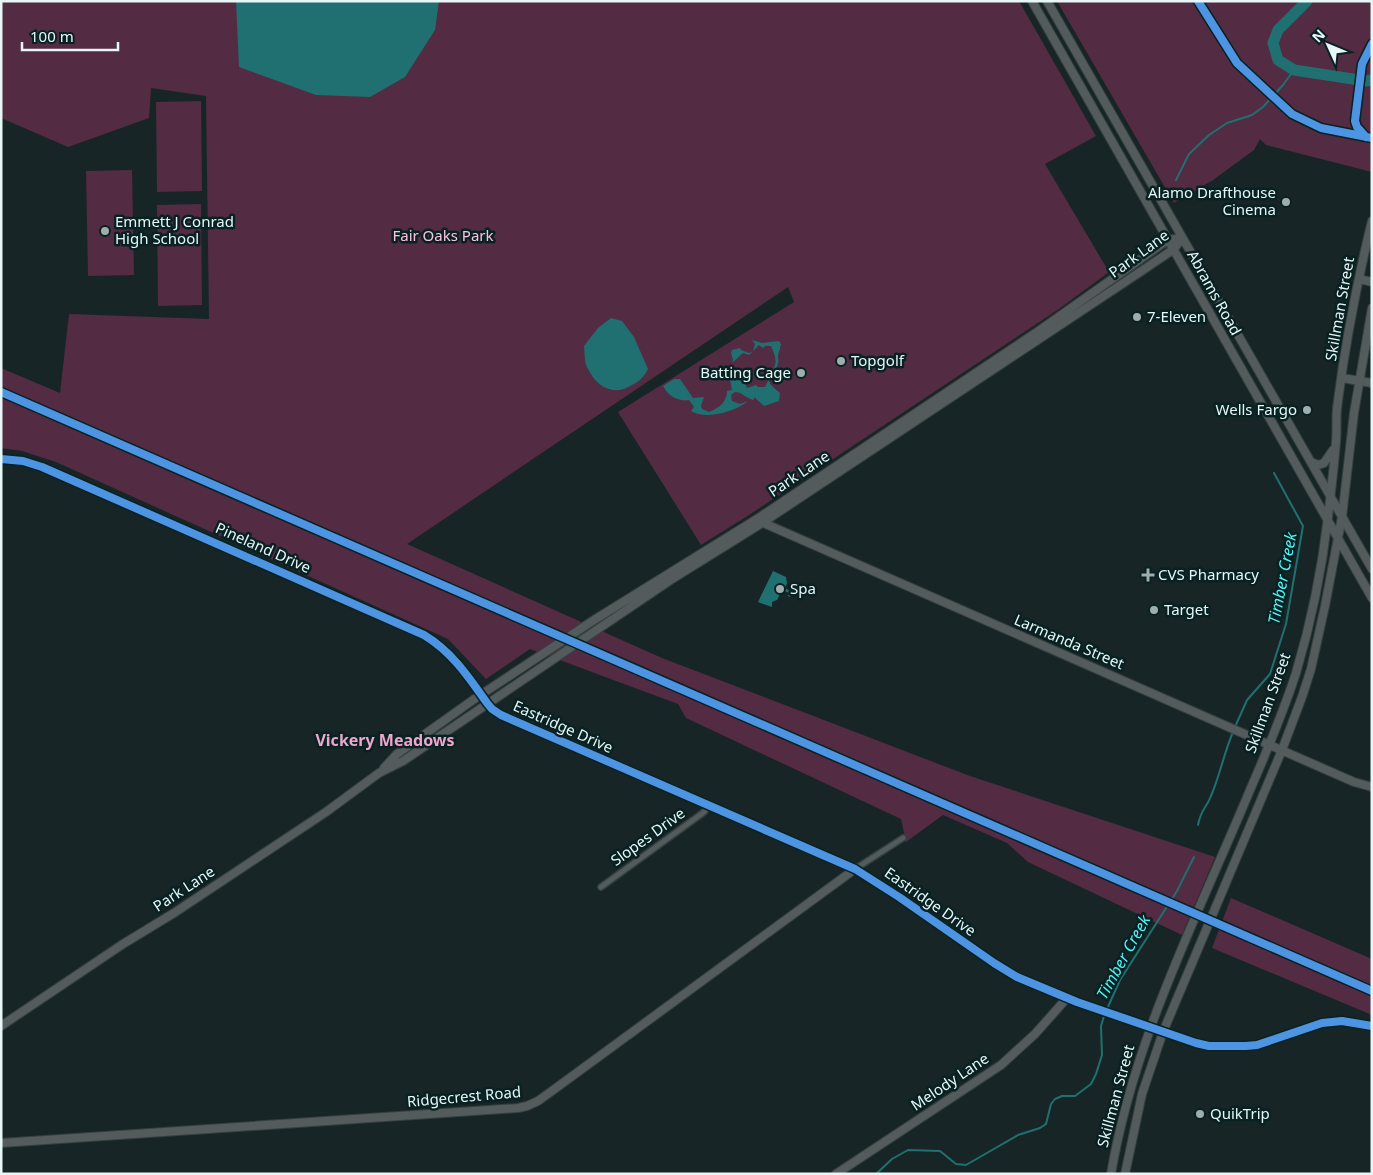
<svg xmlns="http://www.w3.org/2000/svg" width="1373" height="1175" viewBox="0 0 1373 1175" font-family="'Noto Sans',sans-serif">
<rect width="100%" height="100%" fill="#182526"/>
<path fill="#532b43" d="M 1,1 L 1019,1 L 1096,136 L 1045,164 L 1109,272 L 1059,309 L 749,515 L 701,545 L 618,412 L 794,302 L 788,287 L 407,544 L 662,658 L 970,776 L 1215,857 L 1182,935 L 1028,862 L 1007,843 L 943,815 L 906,842 L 901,819 L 686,718 L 678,704 L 530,649 L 486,679 L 448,639 L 56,462 L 22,451 L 1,448 L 1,368 L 60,393 L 69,314 L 209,319 L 206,96 L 151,88 L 149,118 L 68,147 L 1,118 Z
M 1057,1 L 1372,1 L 1372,172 L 1266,145 L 1260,139 L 1254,150 L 1213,180 L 1174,203 Z
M 201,101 L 202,191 L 157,192 L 156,102 Z
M 132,170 L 134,275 L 88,276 L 86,171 Z
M 201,204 L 202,305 L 158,306 L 157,205 Z
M 1231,898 L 1372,959 L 1372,1015 L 1212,948 Z"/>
<path fill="#207071" d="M 236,1 L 439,1 L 435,30 L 405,77 L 370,97 L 316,95 L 239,67 Z
M 611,318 L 622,321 L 634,337 L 648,369 C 643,379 638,382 628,387 C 611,396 596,385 588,369 C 584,363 585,353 584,346 L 598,328 Z
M 752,340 L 762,343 L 779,341 L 781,344 C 780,348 779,352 778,355 C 778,360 779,359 778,364 C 773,380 760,377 780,393 L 779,401 L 764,406 L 754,397 L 754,400 C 747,399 742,392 735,392 L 731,395 L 732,401 L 740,404 L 748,401 C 735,412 706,420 691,411 L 694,407 L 689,400 C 679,402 668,396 663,386 L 674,379 L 680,379 L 693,398 L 704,397 L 701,406 L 702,409 L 709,412 C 719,408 727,402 727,391 L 732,390 C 731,382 730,378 723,375 L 717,379 L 714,376 L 719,370 L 719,372 L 725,367 L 723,373 L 743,376 L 747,388 L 756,385 L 758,387 L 765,387 L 768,381 L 765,375 C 780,368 776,357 771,346 L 765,346 L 763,348 L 759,345 L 749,355 L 743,353 L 732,363 L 733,360 L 731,353 L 732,350 L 740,348 L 741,350 L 749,353 L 753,351 L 755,344 Z
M 773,571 L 786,577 L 787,583 L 785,588 L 792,592 L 790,597 L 788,596 L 789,593 L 782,590 L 777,600 L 772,602 L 772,607 L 758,602 Z"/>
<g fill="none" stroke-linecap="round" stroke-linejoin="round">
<path stroke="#207071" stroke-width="2" d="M 1176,180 L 1189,154 L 1209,135 L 1227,123 L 1252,115 L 1263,107 L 1283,85 L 1294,70
M 1235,727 L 1247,700 L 1270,674 L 1286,624 L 1303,526 L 1274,473
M 1198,825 C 1201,809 1206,809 1211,796 C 1220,775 1224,753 1233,732
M 1107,1009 L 1120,980 L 1177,891 L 1194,857
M 876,1174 L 892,1159 L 908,1150 L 940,1151 L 956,1164 L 966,1165 L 1018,1135 L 1040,1128 L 1046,1124 L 1051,1104 L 1055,1099 L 1062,1096 L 1075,1096 L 1091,1084 L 1096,1074 L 1102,1055 L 1101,1026 L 1105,1013"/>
<path stroke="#207071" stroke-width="11" d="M 1307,1 L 1278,30 L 1273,43 L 1278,60 L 1294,70 L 1366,81 L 1372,80"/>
<g stroke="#354041" stroke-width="8">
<path id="street" d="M 855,869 L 903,838
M 601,887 L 704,812 L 708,806"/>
</g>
<g stroke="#354041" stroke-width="10">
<path id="secondary" d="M 1032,1 L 1372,598
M 1047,1 L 1372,569
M 1359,279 L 1372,282
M 1342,378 L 1372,383
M 1,459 L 23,461 L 42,467 L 424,635 C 452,652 468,676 487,703 L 492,709 L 501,715 L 855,869 L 899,897 L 994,963 L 1017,977 L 1077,1002 L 1196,1043 L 1209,1046 L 1246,1046 L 1257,1045 L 1322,1023 L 1342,1021 L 1372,1026
M 1311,462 L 1318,465 L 1324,463 L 1333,450
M 759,521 L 1354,782 L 1372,787
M 384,768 L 397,754 L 473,700 L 594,620 L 757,519 L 1037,332 L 1162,244 L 1168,240 L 1182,238
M 1,1026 L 123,944 L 174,913 L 326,812 L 379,773 L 403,761 L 672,579 L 762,523 L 1143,270 L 1174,249 L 1182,238
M 1,1143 L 518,1108 L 527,1106 L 538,1101 L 556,1088 L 855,869
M 836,1174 L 1001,1065 L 1035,1034 L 1067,998
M 1111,1174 C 1134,1038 1198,915 1250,790 C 1267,751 1283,713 1296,673 C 1311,623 1322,569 1328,517 C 1331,492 1334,467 1336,442 C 1337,431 1336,419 1337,408 C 1345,345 1357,282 1372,221
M 1125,1174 L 1142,1094 L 1163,1032 L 1282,750 L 1302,697 L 1311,669 L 1325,606 L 1342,517 L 1354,413 L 1372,308"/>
</g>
<use href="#street" stroke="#535c5d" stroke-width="5"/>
<use href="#secondary" stroke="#545b5c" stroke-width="8"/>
<g stroke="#082122" stroke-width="11">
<path id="cycleway" d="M 1198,1 L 1237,63 L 1292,114 L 1321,128 L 1372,138
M 1366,137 L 1357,127 L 1355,121 L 1362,64 L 1372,44
M 1,392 L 1372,991
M 1,459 L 23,461 L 42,467 L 424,635 C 452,652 468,676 487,703 L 492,709 L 501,715 L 855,869 L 899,897 L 994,963 L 1017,977 L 1077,1002 L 1196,1043 L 1209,1046 L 1246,1046 L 1257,1045 L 1322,1023 L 1342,1021 L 1372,1026"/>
</g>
<use href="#cycleway" stroke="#4d94e3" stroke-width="8"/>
</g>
<g fill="#9fadad" stroke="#082122" stroke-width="2">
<circle cx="1286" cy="202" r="5"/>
<circle cx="105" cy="231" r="5"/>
<circle cx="1137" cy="317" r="5"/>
<circle cx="841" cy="361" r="5"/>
<circle cx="801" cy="373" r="5"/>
<circle cx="1307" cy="410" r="5"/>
<path d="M1145.5 567.5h5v5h5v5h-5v5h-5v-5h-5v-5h5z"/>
<circle cx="780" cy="589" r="5"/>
<circle cx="1154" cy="610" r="5"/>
<circle cx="1200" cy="1114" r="5"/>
</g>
<g text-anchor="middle" stroke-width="5" stroke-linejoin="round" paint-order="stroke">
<g font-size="15" fill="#e7f6f6" stroke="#082122" text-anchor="start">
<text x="1276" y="198" text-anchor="end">Alamo Drafthouse<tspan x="1276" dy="17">Cinema</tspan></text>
<text x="115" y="227">Emmett J Conrad<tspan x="115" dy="17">High School</tspan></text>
<text x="1147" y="322">7-Eleven</text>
<text x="851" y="366">Topgolf</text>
<text x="791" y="378" text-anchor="end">Batting Cage</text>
<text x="1297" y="415" text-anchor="end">Wells Fargo</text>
<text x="1158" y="580">CVS Pharmacy</text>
<text x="790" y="594">Spa</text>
<text x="1164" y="615">Target</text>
<text x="1210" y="1119">QuikTrip</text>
</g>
<g font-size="15" fill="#fcc1df" stroke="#082122">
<text x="443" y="241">Fair Oaks Park</text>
</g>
<g font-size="15" fill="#e7f6f6" stroke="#082122">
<text transform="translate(1139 254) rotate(-36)" y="5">Park Lane</text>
<text transform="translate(1214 293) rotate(61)" y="5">Abrams Road</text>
<text transform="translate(1340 309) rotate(-80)" y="5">Skillman Street</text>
<text transform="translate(799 474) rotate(-34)" y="5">Park Lane</text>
<text transform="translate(263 548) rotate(24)" y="5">Pineland Drive</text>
<text transform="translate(1069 642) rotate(23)" y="5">Larmanda Street</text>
<text transform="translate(1268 703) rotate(-70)" y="5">Skillman Street</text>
<text transform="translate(563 727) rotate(24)" y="5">Eastridge Drive</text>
<text transform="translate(648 837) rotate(-36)" y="5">Slopes Drive</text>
<text transform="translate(184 889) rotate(-33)" y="5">Park Lane</text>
<text transform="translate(930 902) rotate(35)" y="5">Eastridge Drive</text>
<text transform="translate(950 1082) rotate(-34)" y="5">Melody Lane</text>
<text transform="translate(1116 1096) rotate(-75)" y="5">Skillman Street</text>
<text transform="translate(464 1097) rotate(-5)" y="5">Ridgecrest Road</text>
</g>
<g font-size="16" font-style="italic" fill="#57f2f4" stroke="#082122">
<text transform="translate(1282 578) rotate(-79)" y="6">Timber Creek</text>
<text transform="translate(1123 957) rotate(-61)" y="6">Timber Creek</text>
</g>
<g font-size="16" font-weight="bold" fill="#efa5cc" stroke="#082122">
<text x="385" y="746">Vickery Meadows</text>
</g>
</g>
<rect width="1373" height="1175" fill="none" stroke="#e7f6f6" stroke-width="5"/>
<g transform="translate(1328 45) rotate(314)" stroke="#082122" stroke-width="4" paint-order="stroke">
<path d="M0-4L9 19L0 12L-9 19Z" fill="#e7f6f6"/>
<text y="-8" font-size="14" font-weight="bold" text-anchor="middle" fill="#e7f6f6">N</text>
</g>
<path d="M22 42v8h96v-8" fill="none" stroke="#e7f6f6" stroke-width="2.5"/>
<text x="30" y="42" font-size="15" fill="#e7f6f6" stroke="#082122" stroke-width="4" paint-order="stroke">100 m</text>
</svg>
